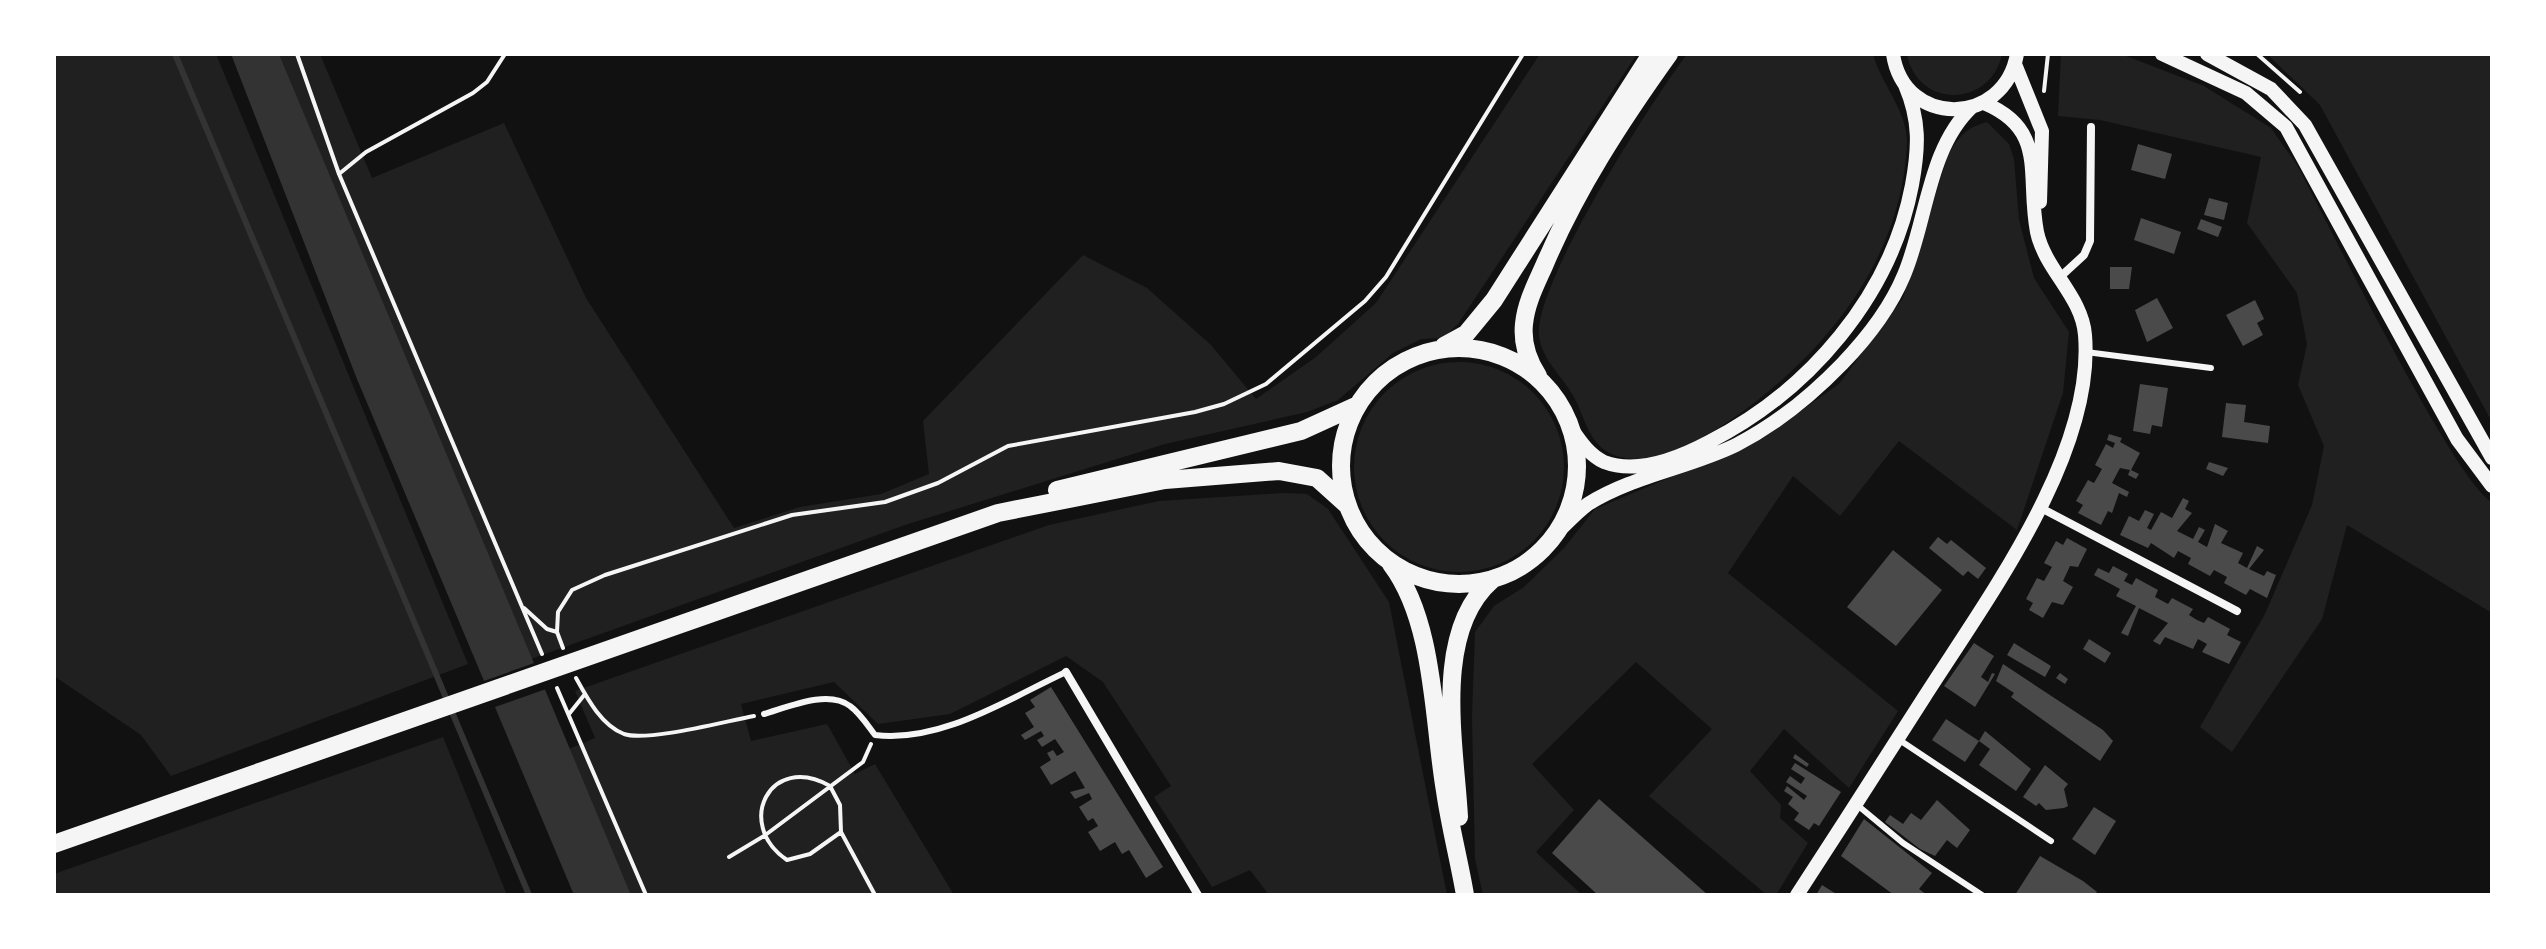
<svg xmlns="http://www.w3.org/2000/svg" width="2546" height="949" viewBox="0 0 2546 949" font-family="Quicksand,sans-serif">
<rect width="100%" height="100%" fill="#111"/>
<path fill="#202020" d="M 54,54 L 216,54 L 468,664 L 171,776 L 141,735 L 54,676 Z
M 279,54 L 320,54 L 372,178 L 504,123 L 586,298 L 734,528 L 800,507 L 881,494 L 929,474 L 923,421 L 1083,255 L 1147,288 L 1211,345 L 1256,399 L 1316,357 L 1376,303 L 1540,54 L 1637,54 L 1458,324 L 1443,338 L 1421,339 L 1393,353 L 1338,400 L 1307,412 L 1165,444 L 905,525 L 531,659 Z
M 1687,54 L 1873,54 C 1881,84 1908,112 1907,143 C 1902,261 1824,355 1732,419 C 1704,438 1661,463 1625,458 C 1594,453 1588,429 1577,403 C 1567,380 1541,361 1539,335 C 1535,282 1652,101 1687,54 Z
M 1907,54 L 2002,54 C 1991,108 1917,109 1907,54 Z
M 2061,54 L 2121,54 L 2204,86 L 2271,128 L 2297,165 C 2326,219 2455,483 2492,502 L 2492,613 L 2347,525 L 2322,619 L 2232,752 L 2200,727 L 2265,614 L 2312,505 L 2324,446 L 2298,385 L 2307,344 L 2297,293 L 2247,223 L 2261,157 L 2100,120 L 2058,116 Z
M 2267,54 L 2492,54 L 2492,422 L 2320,105 Z
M 1987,122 L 2009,144 L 2014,159 L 2019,220 L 2034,278 L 2069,332 L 2063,393 L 2017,530 L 1899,441 L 1840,516 L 1793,476 L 1728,573 L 1898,711 L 1849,788 L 1784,729 L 1750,771 L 1781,805 L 1780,818 L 1808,843 L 1776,895 L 1767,895 L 1649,796 L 1712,729 L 1636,662 L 1532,764 L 1574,810 L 1536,852 L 1582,895 L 1483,895 L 1475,859 L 1472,717 L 1475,632 L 1494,606 L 1524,587 L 1564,548 L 1595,509 L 1761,439 L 1839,384 L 1903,298 L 1947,158 C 1957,138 1965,128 1987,122 Z
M1354 467a105 105 0 1 1 210 0a105 105 0 1 1-210 0Z
M 1284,493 L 1307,494 L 1328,509 L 1389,602 L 1447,895 L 1269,895 L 1250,870 L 1212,887 L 1154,797 L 1171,786 L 1103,682 L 1066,656 L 950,714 L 878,724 L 834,682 L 741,704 L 751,741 L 827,724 L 855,774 L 875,764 L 954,895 L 631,895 L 569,749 L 595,738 L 575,691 L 1049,525 L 1159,501 Z
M 443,737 L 507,895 L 54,895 L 54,874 Z"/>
<path fill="#333" d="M 231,54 L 279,54 L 631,895 L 574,895 L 357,379 Z"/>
<path fill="#111" d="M 537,662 L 549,688 L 492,708 L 481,682 Z"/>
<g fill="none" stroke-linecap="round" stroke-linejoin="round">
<path stroke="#333" stroke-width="6" d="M 175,54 L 529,895"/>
</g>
<path fill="#4a4a4a" d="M 2138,144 L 2172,154 L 2165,179 L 2131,170 Z
M 2209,198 L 2228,203 L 2224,220 L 2204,215 Z
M 2141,218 L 2181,232 L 2174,254 L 2134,240 Z
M 2201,219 L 2222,227 L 2218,237 L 2197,229 Z
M 2110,267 L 2132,267 L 2129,289 L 2110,289 Z
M 2157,298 L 2173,328 L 2147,342 L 2135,310 Z
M 2255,300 L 2264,319 L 2257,323 L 2263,335 L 2243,346 L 2226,315 Z
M 2140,384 L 2168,388 L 2162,427 L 2152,425 L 2150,434 L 2133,431 Z
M 2226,403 L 2246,405 L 2244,422 L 2270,426 L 2268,443 L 2222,437 Z
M 2109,434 L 2122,438 L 2120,442 L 2140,453 L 2131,470 L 2139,474 L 2136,479 L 2128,475 L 2130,470 L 2120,468 L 2112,483 L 2129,492 L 2127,497 L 2119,493 L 2112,513 L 2108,511 L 2101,525 L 2078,513 L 2083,505 L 2076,501 L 2088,480 L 2094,483 L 2102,469 L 2095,465 L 2106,444 L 2113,448 L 2115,443 L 2107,440 Z
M 2209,462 L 2228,468 L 2223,476 L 2206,469 Z
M 2183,498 L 2189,501 L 2185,509 L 2192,513 L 2177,531 L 2193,539 L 2199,527 L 2205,530 L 2198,542 L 2207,547 L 2215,524 L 2228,531 L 2221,543 L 2243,553 L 2238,563 L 2247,568 L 2257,546 L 2264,550 L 2249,569 L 2264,576 L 2267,571 L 2276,575 L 2267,598 L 2250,589 L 2246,595 L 2224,583 L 2227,577 L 2214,570 L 2210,576 L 2188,564 L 2191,558 L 2178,551 L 2174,558 L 2151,543 L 2148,548 L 2120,535 L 2129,516 L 2139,521 L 2145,510 L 2154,514 L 2147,528 L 2151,530 L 2161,512 L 2172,518 Z
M 1938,537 L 1947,544 L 1951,540 L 1986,568 L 1978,579 L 1968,571 L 1963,576 L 1929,548 Z
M 2067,538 L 2087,549 L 2078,567 L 2070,566 L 2063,581 L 2073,587 L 2063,605 L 2052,602 L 2043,618 L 2029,610 L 2033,603 L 2026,599 L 2037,578 L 2044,581 L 2052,567 L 2044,563 L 2056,541 L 2063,545 Z
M 1893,550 L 1942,590 L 1896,646 L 1847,607 Z
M 2113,566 L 2128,574 L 2124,581 L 2132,585 L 2136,578 L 2158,590 L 2155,597 L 2168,604 L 2172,598 L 2193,609 L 2189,615 L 2197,620 L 2204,623 L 2208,617 L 2230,629 L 2227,635 L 2241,642 L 2229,664 L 2202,652 L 2207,644 L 2198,639 L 2193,649 L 2165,637 L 2160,645 L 2153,641 L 2168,623 L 2139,608 L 2128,636 L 2121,633 L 2136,606 L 2116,596 L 2120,589 L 2094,575 L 2098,568 L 2109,573 Z
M 2089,639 L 2111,653 L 2105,663 L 2083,649 Z
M 1974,643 L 1994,656 L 1981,677 L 1988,682 L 1992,673 L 1995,674 L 1975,707 L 1944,686 Z
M 2014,643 L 2051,666 L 2045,677 L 2007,655 Z
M 2003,664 L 2103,730 L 2113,741 L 2100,761 L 2011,697 L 2014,693 L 1996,681 Z
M 2060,673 L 2068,679 L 2065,684 L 2056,678 Z
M 1051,687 L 1163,867 L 1146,878 L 1129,850 L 1122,854 L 1115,842 L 1100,851 L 1088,832 L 1098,826 L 1093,818 L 1088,821 L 1079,807 L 1092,799 L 1089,793 L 1075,799 L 1070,792 L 1085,788 L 1075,771 L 1051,785 L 1040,767 L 1051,760 L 1047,753 L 1053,750 L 1057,756 L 1064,752 L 1055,739 L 1042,747 L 1037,740 L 1044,736 L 1041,731 L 1025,740 L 1021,735 L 1034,727 L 1025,713 L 1035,707 L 1030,700 Z
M 1946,719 L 1979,741 L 1965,762 L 1932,740 Z
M 1985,731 L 2031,769 L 2016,791 L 1979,765 L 1990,749 L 1979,741 Z
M 1795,754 L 1809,764 L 1807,767 L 1793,758 Z
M 1795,763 L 1841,792 L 1819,826 L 1814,823 L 1809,830 L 1794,820 L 1799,813 L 1788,804 L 1793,797 L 1784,791 L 1787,786 L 1804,800 L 1807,796 L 1786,782 L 1790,776 L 1801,784 L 1805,778 L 1791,769 Z
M 2045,765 L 2068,784 L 2064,789 L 2068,806 L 2064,808 L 2046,810 L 2039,803 L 2036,806 L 2023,797 Z
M 1599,799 L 1708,895 L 1598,895 L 1552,853 Z
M 1937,800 L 1970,830 L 1957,848 L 1947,840 L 1935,856 L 1920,849 L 1885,822 L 1890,815 L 1903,824 L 1911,813 L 1921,820 Z
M 2094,807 L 2116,821 L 2095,855 L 2072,839 Z
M 1864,819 L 1932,873 L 1919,889 L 1927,895 L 1894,895 L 1841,856 Z
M 2040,856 L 2083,881 L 2097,892 L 2095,895 L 2015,895 Z
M 1822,885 L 1838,895 L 1816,895 Z"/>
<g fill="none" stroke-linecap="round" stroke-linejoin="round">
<path stroke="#f5f5f5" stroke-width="4" d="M 297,54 L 339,174 L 542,654
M 2257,54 L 2300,92
M 2044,91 L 2048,54
M 339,174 L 366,152 L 473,93 L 487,82 L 505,54
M 524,608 L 547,629 L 557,632
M 563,648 L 557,632 L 558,612 L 572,590 L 605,575 L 792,515 L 885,502 L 938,483 L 1008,446 L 1195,412 L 1224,404 L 1266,384 L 1365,301 L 1386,277 L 1523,54
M 576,678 C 587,698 601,725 624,734 C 648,742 726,721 754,716
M 557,688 L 646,895
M 569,714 L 585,694
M 841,832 L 810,854 L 787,860 C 734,824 770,752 830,786 L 840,805 L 841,832 L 875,895
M 729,857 L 764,836 L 863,762 L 871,744"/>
<path stroke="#f5f5f5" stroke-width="6" d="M 2086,352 L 2211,368
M 764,714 C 788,707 828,689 850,706 C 860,713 868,726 875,735 C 941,743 1008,699 1066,672
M 1898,739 L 2051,841
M 1856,804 L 1903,843 L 1982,895"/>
<path stroke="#f5f5f5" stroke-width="8" d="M 2059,278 L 2084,255 L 2090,241 L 2091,127
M 2039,507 L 2237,611
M 1066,672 L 1198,895"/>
<path stroke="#f5f5f5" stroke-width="14" d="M 1893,54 C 1904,128 2004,127 2017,54
M 2162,54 L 2246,93 L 2286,127 L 2457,439 L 2492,486
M 2207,54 L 2271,89 L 2305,125 L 2492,458
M 2015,64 L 2042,131 L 2040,202
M 1571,428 C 1580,441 1589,455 1604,462 C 1638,475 1679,458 1709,442 C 1809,391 1891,296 1912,185 C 1919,147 1920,120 1905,85
M 1557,533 C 1567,523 1577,512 1588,504 C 1632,476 1689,468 1736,445 C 1775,425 1811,396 1842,364 C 1867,338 1890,309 1904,275 C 1927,221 1928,148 1972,107
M 1797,895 C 1840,829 1883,762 1925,696 C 1987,599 2095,454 2085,335 C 2082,296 2045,270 2037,232 C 2026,174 2048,130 1984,103"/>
<path stroke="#f5f5f5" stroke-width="18" d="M 1444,346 L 1466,334 L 1494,300 L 1651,54
M1341 466a118 118 0 1 1 236 0a118 118 0 1 1-236 0Z
M 1538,376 C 1527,359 1522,343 1524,324 C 1526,303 1536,284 1544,266 C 1576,190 1621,121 1669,54
M 1057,490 L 1301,431 L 1358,405
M 1391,564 C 1435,622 1433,721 1445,791 C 1450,826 1459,860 1465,895
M 1459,817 C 1455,744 1432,632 1492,580
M 54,844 L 998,513 L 1165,480 L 1279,471 L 1317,478 L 1348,506"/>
</g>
<rect width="2546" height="949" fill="none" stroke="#ffffff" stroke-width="112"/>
</svg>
